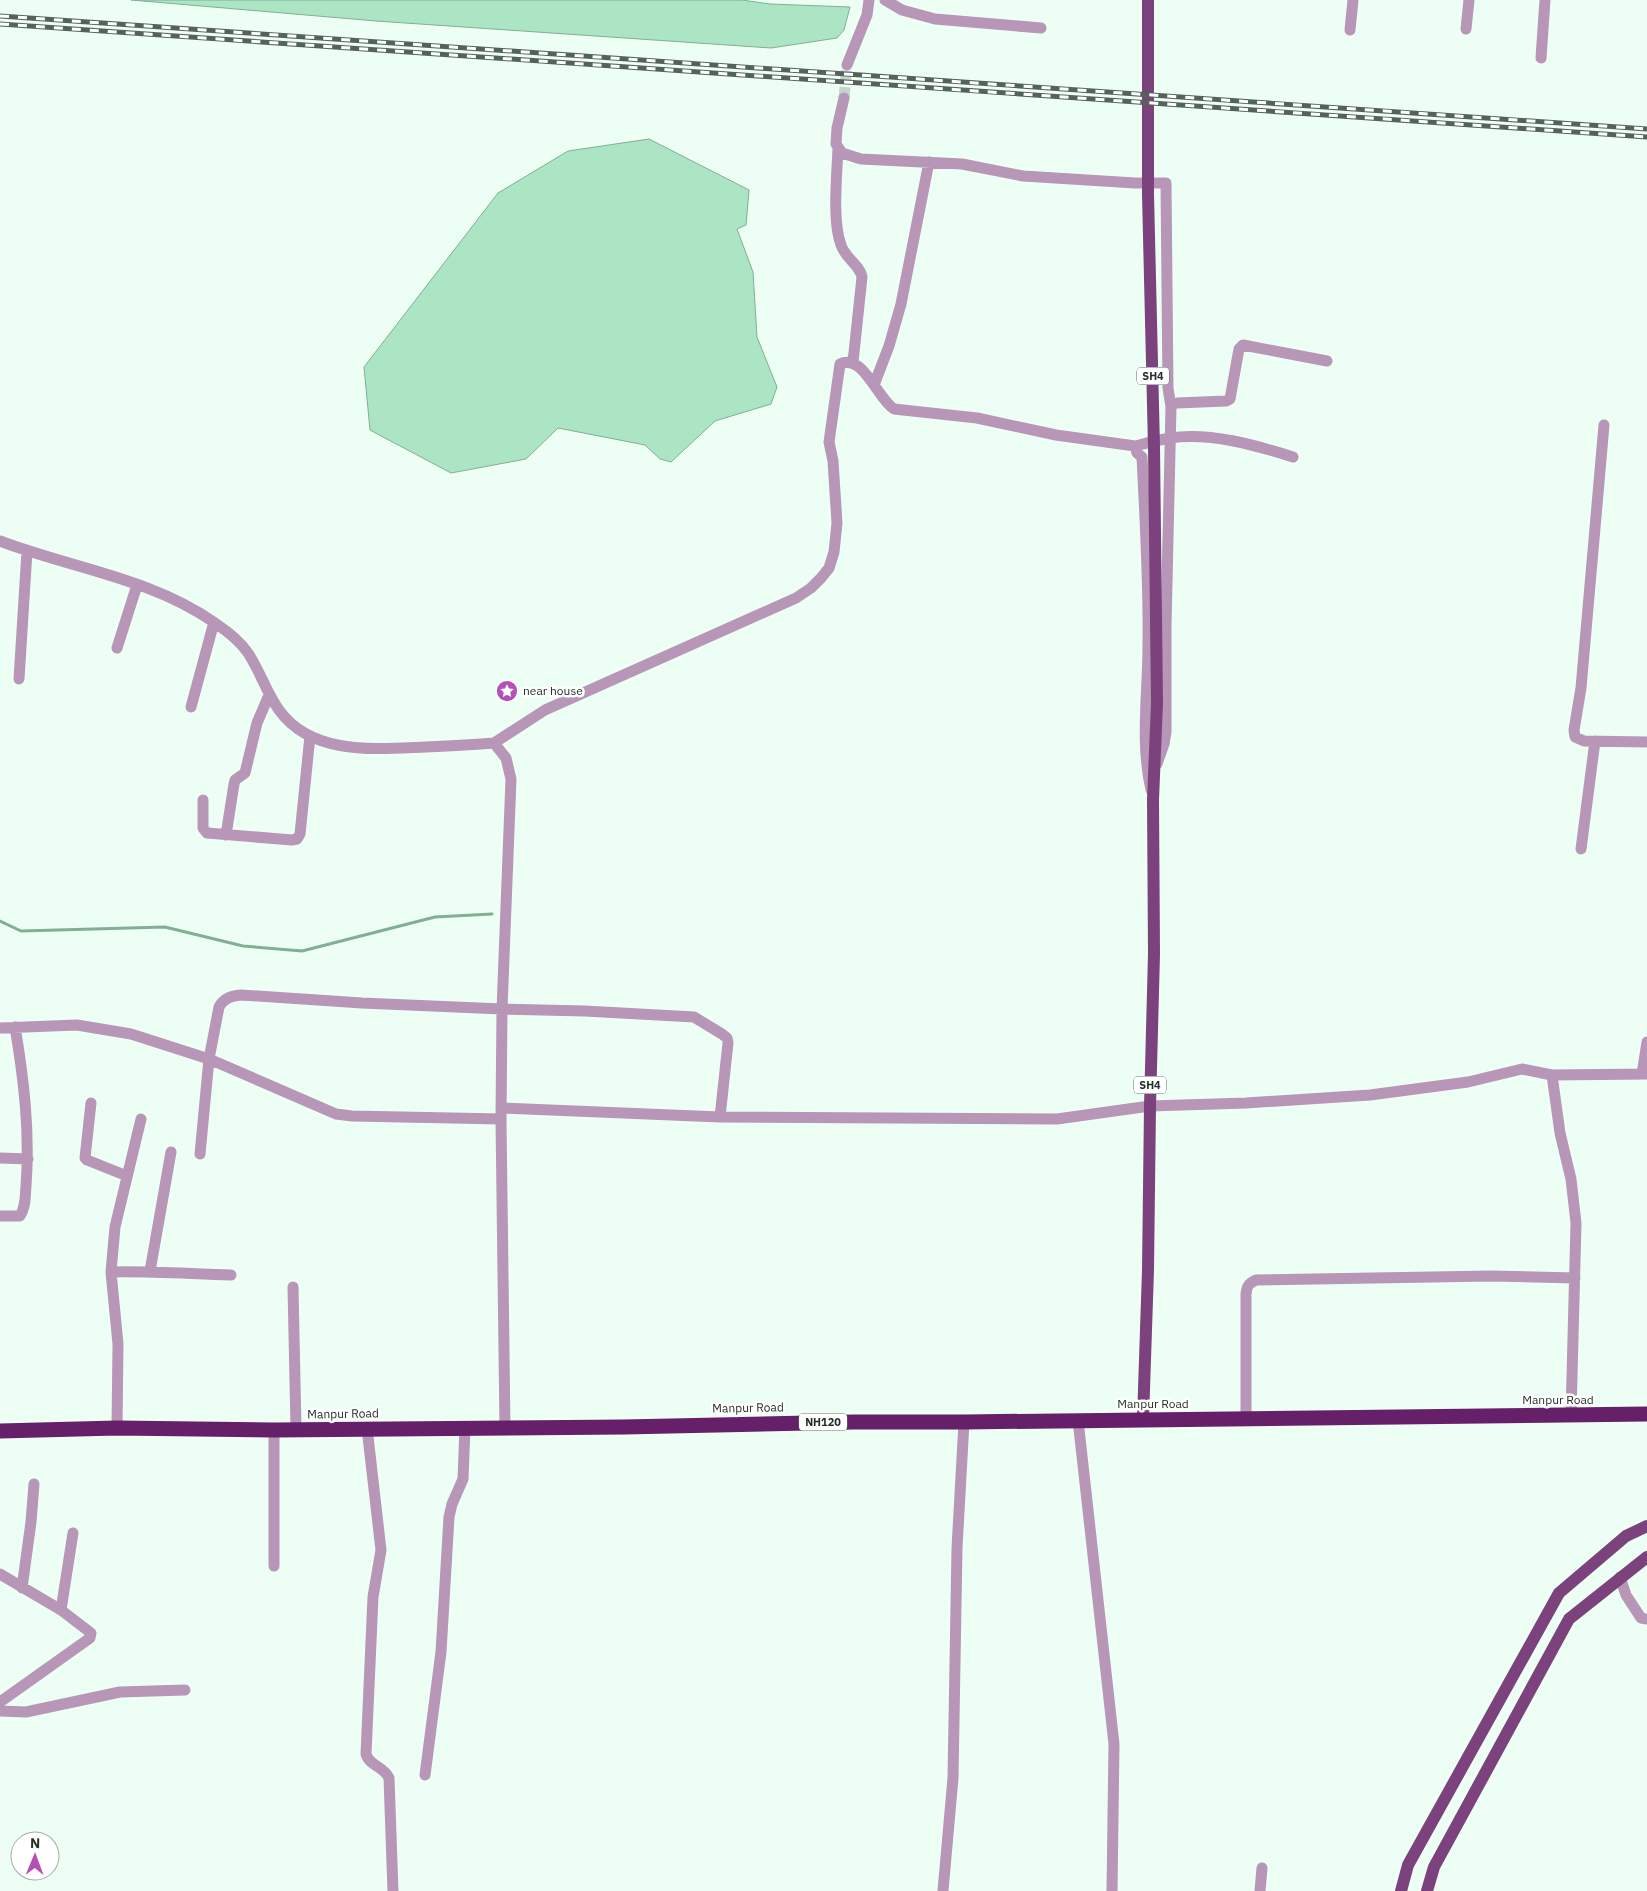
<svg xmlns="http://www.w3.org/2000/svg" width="1647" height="1891" viewBox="0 0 1647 1891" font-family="'IBM Plex Sans',sans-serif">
<rect width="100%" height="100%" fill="#edfff4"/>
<path fill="#abe5c3" stroke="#82ae94" d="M 131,0 L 742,0 L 770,4 L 850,7 L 844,30 L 837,38 L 771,48 L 376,21 Z
M 649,139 L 749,190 L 746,225 L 737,229 L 753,272 L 757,337 L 777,387 L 771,404 L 715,421 L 671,462 L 660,459 L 645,445 L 558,428 L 526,459 L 451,473 L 370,430 L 364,367 L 498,193 L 568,151 Z"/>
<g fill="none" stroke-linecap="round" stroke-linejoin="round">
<path stroke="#82ae94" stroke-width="3" d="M 0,921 L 21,931 L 165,927 L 243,946 L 302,951 L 435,917 L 492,914"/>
<path stroke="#c5d5cb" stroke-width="11" stroke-dasharray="11 5.5" stroke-linecap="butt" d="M 844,98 L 847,65"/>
<path stroke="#b796b7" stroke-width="11" d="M 885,0 L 902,10 L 935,19 L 1041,28
M 1466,29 L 1469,0
M 1350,30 L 1353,0
M 1541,58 L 1545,0
M 847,65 L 867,15 L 869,0
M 844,98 L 837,128 L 836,144 L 842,153 L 861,159 L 962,164 L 1023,176 L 1135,183 L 1166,183 L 1168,388 L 1171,407
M 838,148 C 837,175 832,221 841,245 C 845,258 860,265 862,277 L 853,362
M 874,385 L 889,346 L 901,304 L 929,162
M 1604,425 L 1581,688 L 1574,730 L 1575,737 L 1584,741 L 1647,742
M 1135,446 C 1147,443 1158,440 1170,438 C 1210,432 1255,445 1293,457
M 0,541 C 71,568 151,578 215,623 C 227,631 240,641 248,653 C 260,671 266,692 279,710 C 312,756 376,749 426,747 C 449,746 471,745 494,743 L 506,758 L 511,779 L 502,1009 L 501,1119 L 505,1428
M 117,648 L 137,585
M 19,679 L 27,551
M 191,707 L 214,622
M 494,743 L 545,710 L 796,598 L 811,588 L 821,578 L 829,568 L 834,552 L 837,523 L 833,461 L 829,442 L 840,364 C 863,353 877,398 894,409 L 977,418 L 1056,435 L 1135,446 L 1137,453 L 1142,457 C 1145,520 1149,582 1148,645 C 1148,693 1140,742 1151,790
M 1157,764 L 1164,744 L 1166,732 L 1166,626 L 1171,407 L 1173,404 L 1177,403 L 1226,401 L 1230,399 L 1239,349 L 1243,345 L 1327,361
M 203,800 L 203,828 L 207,833 L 292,840 L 297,839 L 300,834 L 310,736
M 226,835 L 234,784 L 235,780 L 245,773 L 257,723 L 269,695
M 1581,849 L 1595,741
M 0,1028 L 77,1025 L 131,1034 L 209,1059 L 336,1114 L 352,1116 L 501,1119
M 1642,1074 L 1647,1042
M 1552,1075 L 1560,1133 L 1571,1179 L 1576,1223 L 1571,1415
M 91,1103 L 85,1158 L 87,1160 L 127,1176
M 502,1108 L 720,1117 L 1057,1119 L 1150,1106 L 1246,1103 L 1370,1095 L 1468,1082 L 1522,1069 L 1552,1075 L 1647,1074
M 200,1154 L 209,1059 L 219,1007 C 224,998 231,996 241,995 L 362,1003 L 502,1009 L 585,1011 L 694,1017 L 722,1034 L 727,1038 L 728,1043 L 720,1117
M 0,1158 L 28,1159
M 0,1216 L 20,1216 C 26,1207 25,1196 26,1186 C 30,1132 24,1080 15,1027
M 150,1271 L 171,1152
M 111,1272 C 151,1271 191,1274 231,1275
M 293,1287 L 296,1429
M 1246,1419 L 1246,1294 C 1247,1286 1248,1284 1256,1280 L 1491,1276 L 1575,1278
M 1078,1420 L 1114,1744 L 1112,1891
M 117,1428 L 118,1344 L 111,1272 L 115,1227 L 141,1119
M 367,1428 L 381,1550 L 373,1597 L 366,1754 C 369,1766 384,1766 389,1778 L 393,1891
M 274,1430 L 274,1566
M 0,1574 L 61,1610 L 91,1633 L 90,1638 L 0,1702
M 1620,1577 L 1626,1595 L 1641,1618 L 1647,1619
M 22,1588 L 31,1522 L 34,1484
M 61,1610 L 73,1533
M 0,1711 L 26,1712 L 120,1692 L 185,1690
M 425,1775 L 441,1652 L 449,1517 L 452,1504 L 463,1479 L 465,1428
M 943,1891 L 953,1778 L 957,1548 L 964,1422
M 1260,1891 L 1262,1868"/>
<path stroke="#7b427e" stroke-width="12" d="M 1143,1419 L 1148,1270 L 1150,1106 L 1154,954 L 1153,800 L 1157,703 L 1154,447 L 1148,194 L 1148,0
M 1401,1891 L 1408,1865 L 1559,1593 L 1626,1536 L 1647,1526
M 1427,1891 L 1434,1867 L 1569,1619 L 1647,1557"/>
<path stroke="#652069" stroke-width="15" d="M 0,1431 L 117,1428 L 274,1430 L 624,1427 L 854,1422 L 964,1422 L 1647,1414"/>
<g stroke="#55625a" stroke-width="5">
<path id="rail" d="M 0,16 L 1647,129
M 0,24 L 1647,137"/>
</g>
<use href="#rail" stroke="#fff" stroke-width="3" stroke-dasharray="9" stroke-linecap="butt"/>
</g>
<defs>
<g id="sight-disc" transform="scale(1.125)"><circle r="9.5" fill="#b351b8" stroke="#fff"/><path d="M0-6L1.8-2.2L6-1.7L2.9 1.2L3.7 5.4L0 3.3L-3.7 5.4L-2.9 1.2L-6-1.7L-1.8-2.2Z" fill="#fff"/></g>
</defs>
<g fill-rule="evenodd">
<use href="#sight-disc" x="507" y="691"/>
</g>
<g text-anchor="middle" stroke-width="5" stroke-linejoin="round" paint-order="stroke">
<g fill="#fff" stroke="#666d68" stroke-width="1">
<rect x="1137" y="367.5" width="32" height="17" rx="4"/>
<rect x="1134" y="1076.5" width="32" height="17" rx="4"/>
<rect x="799" y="1413.5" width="48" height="17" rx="4"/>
</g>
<g font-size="11" font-weight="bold" fill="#242f28">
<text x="1153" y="380">SH4</text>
<text x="1150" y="1089">SH4</text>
<text x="823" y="1426">NH120</text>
</g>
<g font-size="12" fill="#242f28" stroke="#fff" text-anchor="start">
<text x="523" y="695">near house</text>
</g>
<g font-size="12" fill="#242f28" stroke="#fff">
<text x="1558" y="1404">Manpur Road</text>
<text x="1153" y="1408">Manpur Road</text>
<text transform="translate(748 1408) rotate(-1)" y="4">Manpur Road</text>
<text transform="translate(343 1414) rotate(-1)" y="4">Manpur Road</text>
</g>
</g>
<g transform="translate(35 1856) rotate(1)"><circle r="24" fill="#ffffff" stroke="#a7aca9"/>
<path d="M0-4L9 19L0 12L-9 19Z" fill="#b351b8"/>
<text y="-8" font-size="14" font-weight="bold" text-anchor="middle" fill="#242f28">N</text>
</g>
</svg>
